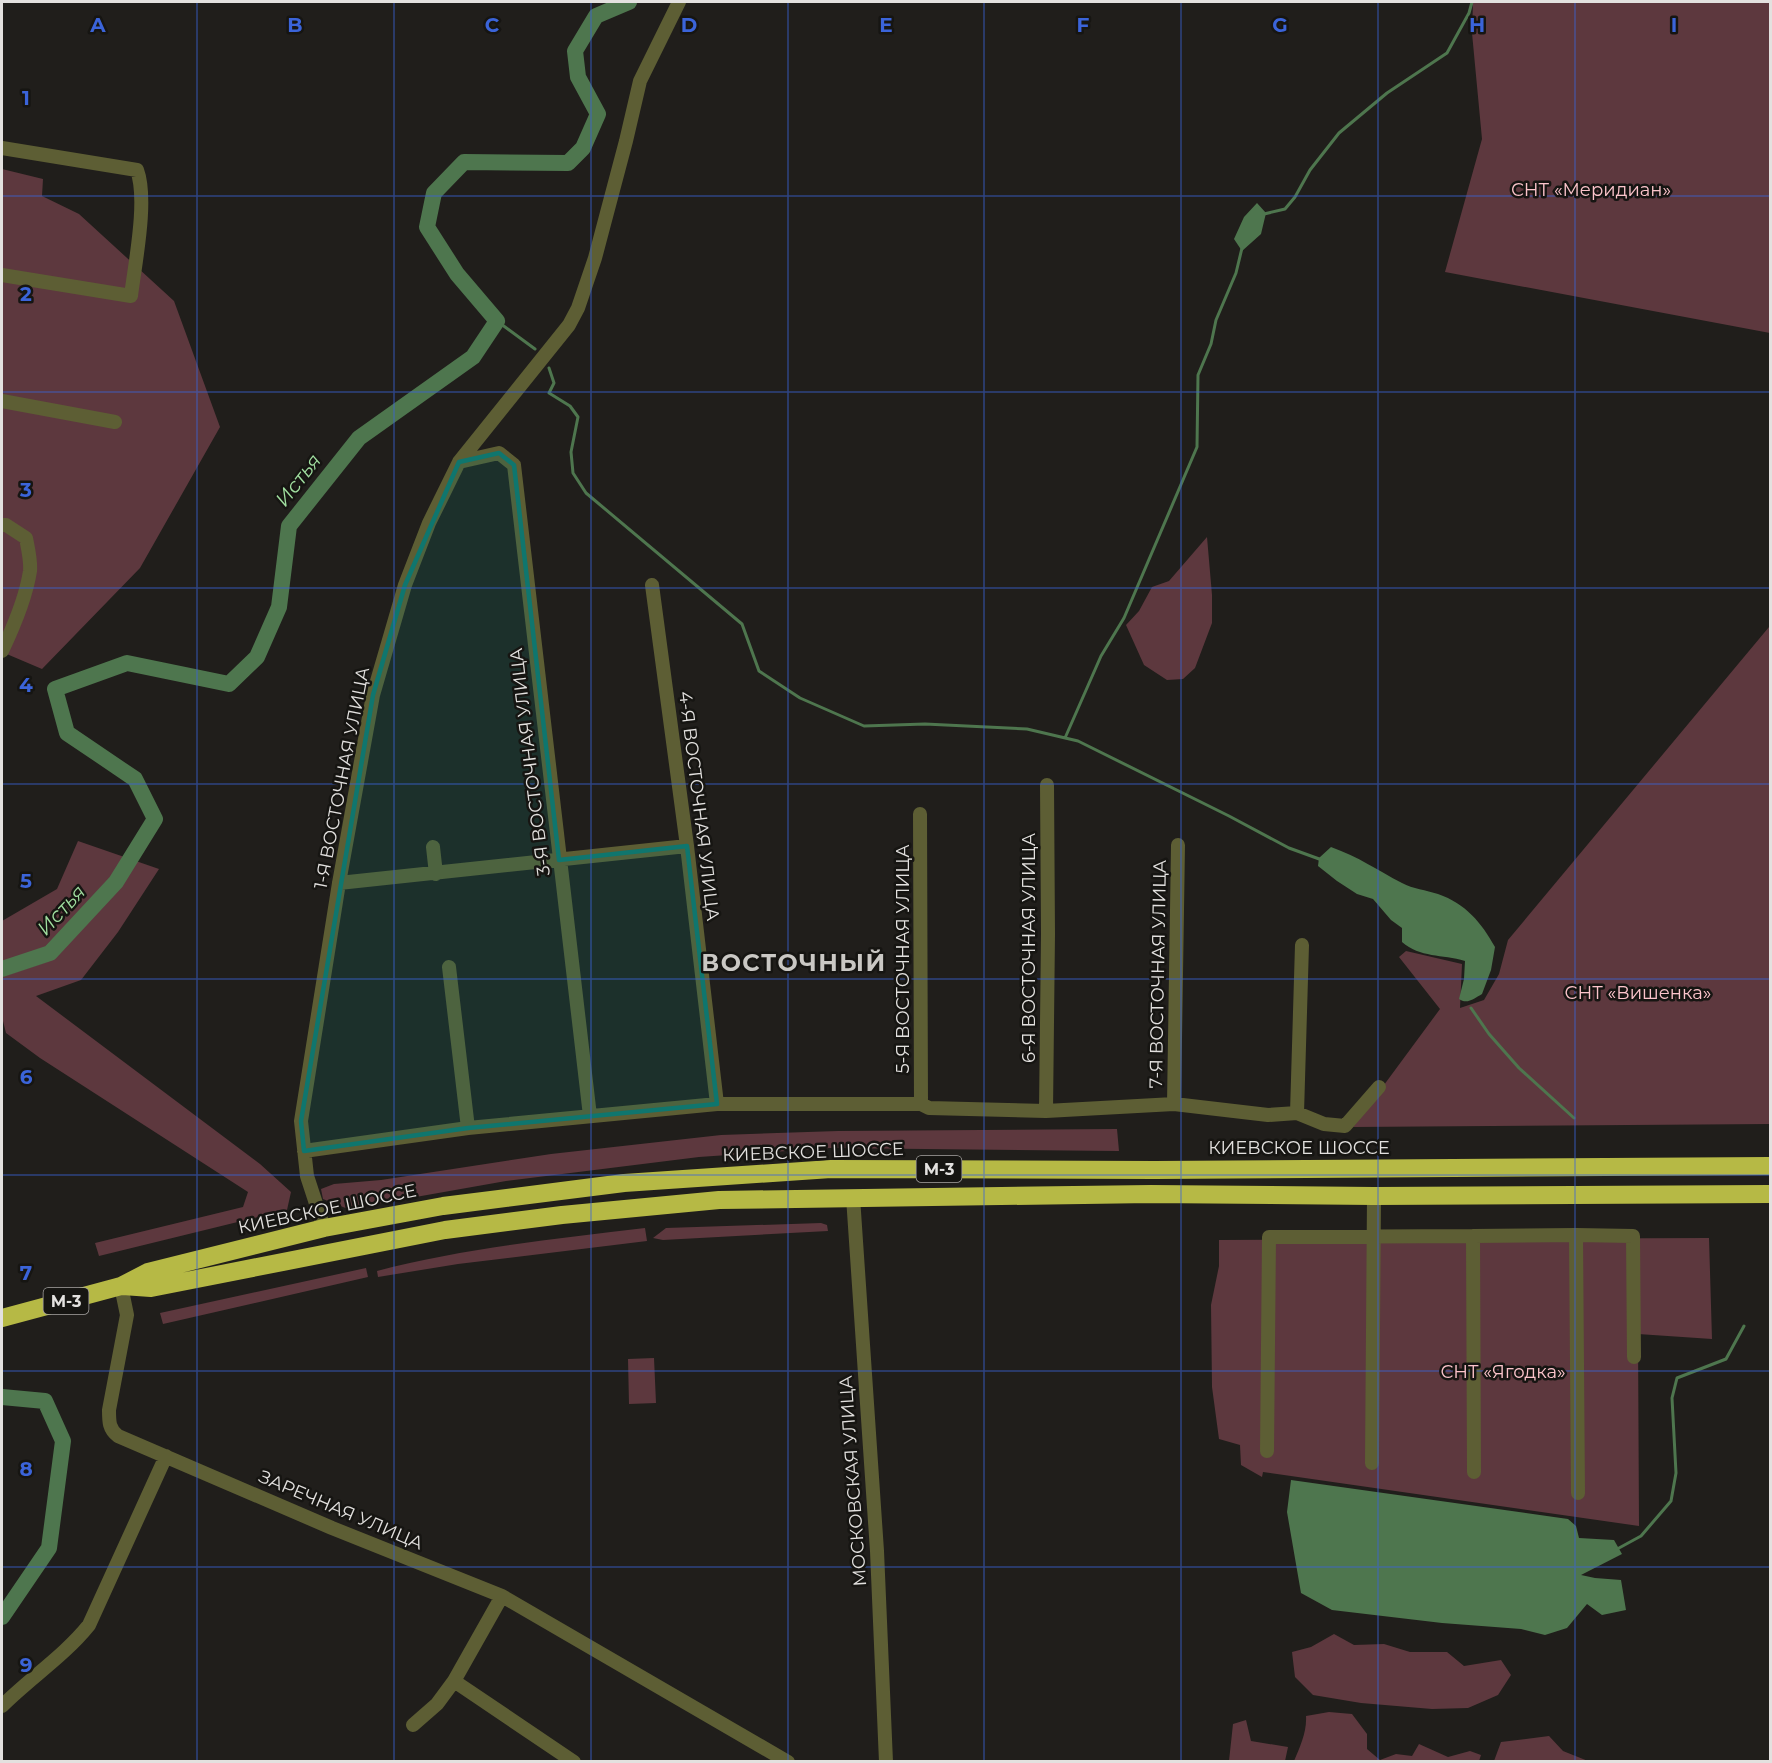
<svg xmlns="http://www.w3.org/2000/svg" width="1772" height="1763" viewBox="0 0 1772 1763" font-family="Montserrat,sans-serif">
<rect width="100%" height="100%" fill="#201e1b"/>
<path fill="#5d383e" d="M 1473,2 L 1770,2 L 1770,333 L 1445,272 L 1482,139 L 1472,33 Z
M 2,169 L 43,179 L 42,196 L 79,214 L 174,301 L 220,427 L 140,568 L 42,669 L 2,652 Z
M 1207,537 L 1212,595 L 1212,623 L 1195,668 L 1183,679 L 1167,680 L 1144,665 L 1126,625 L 1139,611 L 1152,587 L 1169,581 Z
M 1770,618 L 1770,1124 L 1353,1127 L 1440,1009 L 1399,957 L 1406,951 L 1462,964 L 1460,1008 L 1484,1000 L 1499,974 L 1508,940 L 1769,627 Z
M 78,841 L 159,869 L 118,932 L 81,980 L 36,996 L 260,1164 L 291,1192 L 287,1210 L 99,1256 L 95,1243 L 243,1207 L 248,1192 L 40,1058 L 6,1033 L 2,1017 L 2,921 L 57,889 Z
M 1117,1129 L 1119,1151 L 830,1148 L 699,1157 L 506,1181 L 348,1209 L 323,1199 L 321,1189 L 334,1184 L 381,1180 L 551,1154 L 721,1135 L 838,1131 Z
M 821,1223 L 827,1225 L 828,1231 L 663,1240 L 653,1238 L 666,1228 Z
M 645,1228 L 647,1241 L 458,1264 L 378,1277 L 377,1271 C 464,1248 555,1239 645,1228 Z
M 1709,1238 L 1712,1339 L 1638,1334 L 1639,1526 L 1263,1472 L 1262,1477 L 1241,1465 L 1240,1445 L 1219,1439 L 1212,1387 L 1211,1305 L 1219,1266 L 1219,1240 Z
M 366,1268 L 368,1277 L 163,1324 L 160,1313 Z
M 654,1358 L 656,1403 L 629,1404 L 628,1359 Z
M 1334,1634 L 1354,1645 L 1384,1644 L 1410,1652 L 1447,1652 L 1464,1666 L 1501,1660 L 1511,1675 L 1498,1695 L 1468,1708 L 1432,1709 L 1361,1703 L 1313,1695 L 1295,1677 L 1292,1652 L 1311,1647 Z
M 1329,1712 L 1352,1714 L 1367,1734 L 1367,1749 L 1380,1760 L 1396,1754 L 1412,1756 L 1419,1744 L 1448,1757 L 1470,1751 L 1481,1755 L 1479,1761 L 1294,1761 C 1300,1747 1307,1732 1306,1716 Z
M 1246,1720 L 1251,1741 L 1288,1747 L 1285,1761 L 1229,1761 L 1233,1724 Z
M 1549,1736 L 1563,1751 L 1588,1761 L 1494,1761 L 1501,1742 Z"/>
<path fill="#4e764e" d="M 1257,203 L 1266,213 L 1261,234 L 1242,251 L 1234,239 L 1244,217 Z
M 1331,847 C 1359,857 1377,870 1402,883 C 1413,889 1426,890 1438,894 C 1466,904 1481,922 1495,947 L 1491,970 L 1482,994 C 1475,998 1467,1005 1459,999 L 1464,979 L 1465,961 C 1442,954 1420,958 1402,942 L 1402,928 L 1391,920 L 1373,899 L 1357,894 L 1337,881 L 1318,866 L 1319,858 Z
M 1291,1480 L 1568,1519 L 1576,1526 L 1579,1538 L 1614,1540 L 1622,1554 L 1581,1575 L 1595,1578 L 1621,1580 L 1626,1610 L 1602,1615 L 1587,1604 L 1567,1628 L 1545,1635 L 1521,1629 L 1442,1623 L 1332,1610 L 1301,1593 L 1287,1512 Z"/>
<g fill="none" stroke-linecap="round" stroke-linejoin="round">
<path stroke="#4e764e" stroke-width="3" d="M 1264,214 L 1285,209 L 1295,197 L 1310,170 L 1339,133 L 1387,93 L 1447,53 L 1469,13 L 1472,2
M 497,321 L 535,349
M 549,368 L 554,383 L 549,393 L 570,406 L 578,417 L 571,452 L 573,473 L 586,493 L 742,624 L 759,671 L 800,698 L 864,726 L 925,724 L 1027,729 L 1078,741 L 1229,816 L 1289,848 L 1322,860
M 1065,738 L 1101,656 L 1124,618 L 1197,447 L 1198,375 L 1211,344 L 1216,320 L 1236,273 L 1242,248
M 1471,1008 L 1489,1034 L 1519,1068 L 1574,1118
M 1619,1548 L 1641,1536 L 1671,1501 L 1676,1473 L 1672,1398 L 1677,1378 L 1726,1359 L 1744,1326"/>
<path stroke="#4e764e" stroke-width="16" d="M 2,969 L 50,953 L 116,882 L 155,819 L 135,779 L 67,733 L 55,689 L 127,663 L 229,684 L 257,657 L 279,607 L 289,526 L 359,438 L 473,357 L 497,321 L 457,274 L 427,227 L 434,193 L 464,162 L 568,163 L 583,148 L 598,114 L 578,77 L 575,51 L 596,16 L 629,2
M 2,1397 L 45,1401 L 63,1441 L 49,1548 L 2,1617"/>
<path stroke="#5d5e34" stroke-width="14" d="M 2,148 L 137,170 C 148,200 135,263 131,296 L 2,275
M 2,401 L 115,422
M 459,462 L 499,453 L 514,465 L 590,1116
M 2,525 L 6,525 L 26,538 C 28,549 31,560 30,571 C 26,597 13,628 2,651
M 652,585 L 687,846 L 717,1104
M 920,814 L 921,1104
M 433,847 L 436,874
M 339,883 L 687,846
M 449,967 L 468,1128
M 1174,1104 L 1178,845
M 1046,1111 L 1048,934 L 1047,785
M 1297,1113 L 1302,945
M 304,1151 L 468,1128 L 717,1104 L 921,1104 L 929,1108 L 1046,1111 L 1174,1104 L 1268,1115 L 1297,1113 L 1324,1124 L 1345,1126 L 1379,1087
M 853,1197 L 877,1551 L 886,1762
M 324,1228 L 307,1176 L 301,1121 L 339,883 L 373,695 L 405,585 L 429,523 L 459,462 L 569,325 L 578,308 L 595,258 L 626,141 L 640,81 L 679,2
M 1576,1235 L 1633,1236 L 1634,1357
M 1473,1236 L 1576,1235 L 1578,1493
M 121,1286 L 127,1315 L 109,1410 C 109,1422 109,1429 118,1436 L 332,1528 L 502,1596 L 788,1762
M 1267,1451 L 1269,1237 L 1473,1236 L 1474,1472
M 1372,1463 L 1374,1196
M 454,1681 L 574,1762
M 2,1706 C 30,1678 64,1656 89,1625 L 166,1456
M 413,1725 L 437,1704 L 454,1681 L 502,1596"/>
<path stroke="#b6b945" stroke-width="18" d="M 123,1286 L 151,1288 L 445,1230 L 562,1215 L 719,1200 L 1151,1194 L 1374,1196 L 1770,1194
M 2,1318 L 121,1286 L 148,1272 L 324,1228 L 443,1206 L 624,1183 L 831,1169 L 1155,1170 L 1770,1166"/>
</g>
<path fill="#0f766e" fill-opacity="0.2" stroke="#0f766e" stroke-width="4.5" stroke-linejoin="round" d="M 499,453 L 514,465 L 559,860 L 687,846 L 717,1104 L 468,1128 L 304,1151 L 301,1121 L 373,695 L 405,585 L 459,462 Z"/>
<path fill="none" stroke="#3b64d9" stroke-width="1.5" stroke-opacity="0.55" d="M 197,2 L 197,1762M 394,2 L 394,1762M 591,2 L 591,1762M 788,2 L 788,1762M 984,2 L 984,1762M 1181,2 L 1181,1762M 1378,2 L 1378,1762M 1575,2 L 1575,1762M 2,196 L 1770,196M 2,392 L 1770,392M 2,588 L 1770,588M 2,784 L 1770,784M 2,979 L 1770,979M 2,1175 L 1770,1175M 2,1371 L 1770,1371M 2,1567 L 1770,1567"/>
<g text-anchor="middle" stroke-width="5" stroke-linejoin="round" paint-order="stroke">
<g fill="#161512" stroke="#a6a4a2" stroke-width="1.5">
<rect x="916.5" y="1156" width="45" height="26" rx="4.5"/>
<rect x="43.5" y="1288" width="45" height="26" rx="4.5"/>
</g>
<g font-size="16" font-weight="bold" fill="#e3e1df">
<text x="939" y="1175">М-3</text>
<text x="66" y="1307">М-3</text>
</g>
<g font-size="18" fill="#fcc4cb" stroke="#161512">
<text x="1591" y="196">СНТ «Меридиан»</text>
<text x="1638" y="999">СНТ «Вишенка»</text>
<text x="1503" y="1378">СНТ «Ягодка»</text>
</g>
<g font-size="18" fill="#e3e1df" stroke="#161512">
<text transform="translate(530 762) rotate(-97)" y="6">3-Я ВОСТОЧНАЯ УЛИЦА</text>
<text transform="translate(342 778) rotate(-79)" y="6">1-Я ВОСТОЧНАЯ УЛИЦА</text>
<text transform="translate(699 806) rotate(83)" y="6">4-Я ВОСТОЧНАЯ УЛИЦА</text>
<text transform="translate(1029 948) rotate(-90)" y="6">6-Я ВОСТОЧНАЯ УЛИЦА</text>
<text transform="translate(903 959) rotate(-90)" y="6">5-Я ВОСТОЧНАЯ УЛИЦА</text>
<text transform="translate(1158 974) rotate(-89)" y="6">7-Я ВОСТОЧНАЯ УЛИЦА</text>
<text x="1299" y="1154">КИЕВСКОЕ ШОССЕ</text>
<text transform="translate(813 1152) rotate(-2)" y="6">КИЕВСКОЕ ШОССЕ</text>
<text transform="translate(327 1209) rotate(-12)" y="6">КИЕВСКОЕ ШОССЕ</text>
<text transform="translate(853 1481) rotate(-94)" y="6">МОСКОВСКАЯ УЛИЦА</text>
<text transform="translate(341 1510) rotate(23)" y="6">ЗАРЕЧНАЯ УЛИЦА</text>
</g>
<g font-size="20" font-style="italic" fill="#a0de9f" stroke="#161512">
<text transform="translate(298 480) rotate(-52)" y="7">Истья</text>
<text transform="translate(61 910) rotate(-47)" y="7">Истья</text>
</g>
<g font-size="24" font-weight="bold" letter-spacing="1.5" fill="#cac8c4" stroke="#161512">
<text x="794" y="971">ВОСТОЧНЫЙ</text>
</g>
</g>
<g font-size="20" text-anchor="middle" font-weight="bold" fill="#3b64d9" stroke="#161512" stroke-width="5" stroke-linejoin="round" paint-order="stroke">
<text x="98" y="32">A</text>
<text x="295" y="32">B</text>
<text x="492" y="32">C</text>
<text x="689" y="32">D</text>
<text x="886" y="32">E</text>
<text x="1083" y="32">F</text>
<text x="1280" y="32">G</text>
<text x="1477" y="32">H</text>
<text x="1674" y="32">I</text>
<text x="26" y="105">1</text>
<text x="26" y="301">2</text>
<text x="26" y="497">3</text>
<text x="26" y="692">4</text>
<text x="26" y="888">5</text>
<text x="26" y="1084">6</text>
<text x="26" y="1280">7</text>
<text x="26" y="1476">8</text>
<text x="26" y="1672">9</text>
</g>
<rect width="1772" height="1763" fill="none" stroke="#e3e1df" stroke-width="6"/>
</svg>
